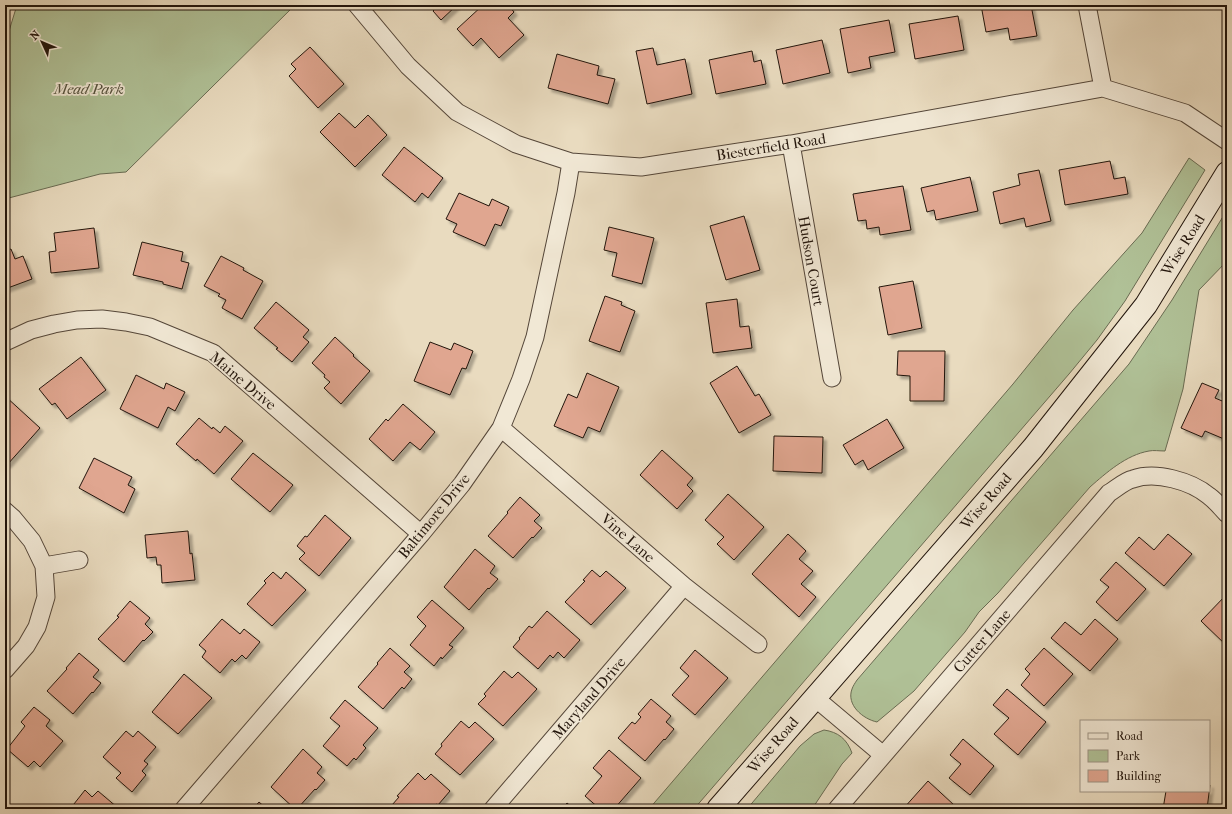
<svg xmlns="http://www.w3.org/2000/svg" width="1232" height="814" viewBox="0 0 1232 814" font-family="'IM FELL French Canon',serif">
<defs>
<filter id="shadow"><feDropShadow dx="3.5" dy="3.5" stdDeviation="1" flood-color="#0004"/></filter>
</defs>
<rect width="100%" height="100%" fill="#e9dbbf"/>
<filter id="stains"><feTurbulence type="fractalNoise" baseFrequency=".005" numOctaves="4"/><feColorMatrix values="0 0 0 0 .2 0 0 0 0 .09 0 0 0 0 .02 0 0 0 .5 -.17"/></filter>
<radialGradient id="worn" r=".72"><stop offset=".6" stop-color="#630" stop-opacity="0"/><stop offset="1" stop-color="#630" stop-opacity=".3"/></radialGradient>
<path fill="#b0c197" stroke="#696b52" d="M 17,5 L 295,5 L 126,172 L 100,174 L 5,199 L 5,44 Z
M 1189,158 L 1205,170 L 1125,301 L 1097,340 L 1069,374 L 694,809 L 649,809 L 1013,384 L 1073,310 L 1142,233 Z
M 1227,210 L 1227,261 L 1199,290 L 1183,389 L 1165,451 C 1160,451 1153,450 1149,451 C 1126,455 1106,473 1090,487 L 998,593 L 979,612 L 965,632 L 914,691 L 877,722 C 863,719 846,705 852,689 C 853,686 855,683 857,680 L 1129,364 L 1172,300 Z
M 824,730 C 838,732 847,739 852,753 L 842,764 L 812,809 L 747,809 L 800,746 L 814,734 Z"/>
<path fill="#e0a690" stroke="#22150c" filter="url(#shadow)" d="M 437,5 L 457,5 L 441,20 L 433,11 L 438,6 Z
M 483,5 L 508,5 L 514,12 L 508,18 L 524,35 L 499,58 L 481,38 L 473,46 L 457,29 Z
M 981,5 L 1031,5 L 1037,36 L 1010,40 L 1008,28 L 986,32 Z
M 958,16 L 964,50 L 915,59 L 909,24 Z
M 889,20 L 895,52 L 869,57 L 871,68 L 848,73 L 840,29 Z
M 822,40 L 830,73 L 783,84 L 776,50 Z
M 310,47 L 344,84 L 318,108 L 289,76 L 296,69 L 291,64 Z
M 653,48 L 657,65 L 685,59 L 692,94 L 647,104 L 636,51 Z
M 752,51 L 754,62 L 761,60 L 766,84 L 716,94 L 709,60 Z
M 557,54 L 599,66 L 597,75 L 615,79 L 608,104 L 548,88 Z
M 339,113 L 355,128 L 368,115 L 387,135 L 355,167 L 320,132 Z
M 404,147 L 443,178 L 428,198 L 422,193 L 415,202 L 382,175 Z
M 1110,161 L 1114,179 L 1125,177 L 1128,194 L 1065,205 L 1059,170 Z
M 1039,170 L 1051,221 L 1026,227 L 1024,218 L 1000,224 L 993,192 L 1020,185 L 1018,174 Z
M 970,177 L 978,211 L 936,220 L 934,210 L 927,212 L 921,188 Z
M 903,186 L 911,230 L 880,235 L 879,227 L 867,229 L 866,220 L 858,221 L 853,194 Z
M 459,193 L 489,206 L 492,199 L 509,207 L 501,226 L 495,224 L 485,246 L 453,232 L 457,224 L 446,219 Z
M 744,216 L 760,270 L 726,280 L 710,226 Z
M 609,227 L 654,238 L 642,284 L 612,276 L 617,253 L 604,250 Z
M 94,228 L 99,268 L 51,273 L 49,252 L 56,251 L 54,233 Z
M 142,242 L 183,252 L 181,261 L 189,263 L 182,289 L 163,284 L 163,282 L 133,275 Z
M 11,249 L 15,259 L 23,256 L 32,279 L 5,289 L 5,251 Z
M 221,256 L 244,268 L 243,270 L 263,281 L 242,319 L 222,308 L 226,300 L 218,296 L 220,294 L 204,286 Z
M 913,281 L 922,328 L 888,335 L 879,287 Z
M 605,296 L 622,302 L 621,305 L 635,311 L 620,352 L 589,341 Z
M 737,299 L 740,327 L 749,326 L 752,348 L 713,353 L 706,303 Z
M 276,302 L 309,330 L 303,337 L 309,342 L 292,362 L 276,349 L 278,348 L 254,328 Z
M 335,337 L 354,355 L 353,356 L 370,371 L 341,404 L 324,388 L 330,382 L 324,377 L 325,375 L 312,363 Z
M 430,342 L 451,350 L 454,343 L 473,351 L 466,369 L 462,368 L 450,395 L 414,381 Z
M 898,351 L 945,351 L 944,401 L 910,401 L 910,376 L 897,375 Z
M 81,357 L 106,390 L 67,419 L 55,403 L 52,405 L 39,389 Z
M 737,366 L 755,396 L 759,394 L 771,415 L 739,433 L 710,383 Z
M 587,373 L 619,387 L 600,432 L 588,427 L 583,438 L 554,426 L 568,394 L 577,398 Z
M 136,375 L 164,389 L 166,383 L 185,392 L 175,411 L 168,407 L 158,428 L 120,409 Z
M 1202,383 L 1219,390 L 1215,398 L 1227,403 L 1227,433 L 1224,439 L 1205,431 L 1202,437 L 1181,428 Z
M 5,396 L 40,428 L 7,465 L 5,463 Z
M 403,404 L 435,432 L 420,450 L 410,442 L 393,461 L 369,439 L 386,419 L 388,421 Z
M 199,418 L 212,429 L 213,427 L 220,433 L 225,426 L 243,441 L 214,474 L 197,459 L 196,461 L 176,444 Z
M 887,419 L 904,448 L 868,470 L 863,460 L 855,465 L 843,445 Z
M 774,436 L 823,437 L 822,473 L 773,471 Z
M 662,450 L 693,478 L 687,485 L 693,491 L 677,509 L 640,475 Z
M 253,453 L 293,485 L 270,512 L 231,479 Z
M 94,458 L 132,477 L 128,485 L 135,489 L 124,513 L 79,488 Z
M 728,494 L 764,527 L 734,560 L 717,544 L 724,537 L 705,520 Z
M 520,497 L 540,515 L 534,521 L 542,528 L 533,538 L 532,537 L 513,558 L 488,536 L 508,513 L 507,512 Z
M 325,515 L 351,538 L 319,576 L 299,559 L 305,553 L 297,546 L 305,536 L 307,537 Z
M 188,531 L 190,554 L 192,553 L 195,580 L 162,583 L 161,565 L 157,565 L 156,557 L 147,558 L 145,535 Z
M 788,534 L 806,551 L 799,559 L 813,571 L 801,584 L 816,597 L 799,617 L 752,574 Z
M 1168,534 L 1192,554 L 1164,586 L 1125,553 L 1139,537 L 1154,550 Z
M 475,549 L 495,566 L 490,573 L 498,579 L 489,589 L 488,588 L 469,610 L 444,587 Z
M 1116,562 L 1146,589 L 1117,621 L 1096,602 L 1109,587 L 1100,580 Z
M 592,570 L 600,577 L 606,571 L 626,588 L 591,625 L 565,602 L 585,581 L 583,580 Z
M 273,572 L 281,579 L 286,572 L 306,590 L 272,626 L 247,604 L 266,583 L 264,581 Z
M 1227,594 L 1227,646 L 1201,621 Z
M 432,600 L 464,628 L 449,645 L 453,647 L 442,659 L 441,657 L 434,666 L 410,645 L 426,626 L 417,617 Z
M 130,601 L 150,618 L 145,624 L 153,632 L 144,641 L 143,640 L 124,662 L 98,639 L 119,617 L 117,616 Z
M 547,611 L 580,640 L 564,658 L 558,652 L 553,658 L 550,655 L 538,669 L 513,647 L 520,639 L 519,638 L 529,626 L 532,628 Z
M 222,619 L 240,634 L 244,629 L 260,642 L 246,659 L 242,655 L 235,662 L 232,659 L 220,673 L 202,657 L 206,651 L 199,645 Z
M 1095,619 L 1118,639 L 1090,671 L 1051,638 L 1065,622 L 1081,635 Z
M 390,648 L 410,666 L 404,672 L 412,679 L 404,689 L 402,687 L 383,709 L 358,687 L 378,664 L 377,663 Z
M 1044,648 L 1073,674 L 1044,706 L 1021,685 L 1030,674 L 1025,669 Z
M 695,650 L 728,678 L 695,715 L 672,695 L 689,676 L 680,668 Z
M 79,653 L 99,670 L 93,677 L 101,683 L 93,693 L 92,692 L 73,714 L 47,691 L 67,669 L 66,668 Z
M 504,671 L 512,678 L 518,672 L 537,689 L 503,726 L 478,704 L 486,696 L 484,694 Z
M 184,674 L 212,698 L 178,734 L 152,712 Z
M 1007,689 L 1046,722 L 1018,755 L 994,734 L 1009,718 L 993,705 Z
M 651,699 L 671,716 L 666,722 L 674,729 L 665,740 L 664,739 L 645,761 L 618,738 L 632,722 L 635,724 L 641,717 L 638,714 Z
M 345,700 L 378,728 L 363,745 L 366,748 L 356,760 L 354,758 L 347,766 L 323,746 L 340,726 L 330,718 Z
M 34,707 L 50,720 L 46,726 L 63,741 L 40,767 L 34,761 L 28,767 L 7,749 L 25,726 L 21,722 Z
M 461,721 L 469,728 L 475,722 L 494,739 L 460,775 L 435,754 L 442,746 L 441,744 Z
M 126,731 L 133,737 L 138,731 L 156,747 L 144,761 L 148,764 L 142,771 L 146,775 L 132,792 L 116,778 L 121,773 L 103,757 Z
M 963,739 L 994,766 L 970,795 L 949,778 L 961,764 L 950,755 Z
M 303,749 L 322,767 L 317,773 L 325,780 L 316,790 L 315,789 L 297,809 L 295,809 L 271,787 Z
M 609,750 L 641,778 L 614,809 L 600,809 L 585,796 L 602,776 L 593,768 Z
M 418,773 L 425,780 L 431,774 L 450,791 L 438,805 L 436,804 L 432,809 L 396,809 L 392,805 L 399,797 L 397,796 Z
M 928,781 L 954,805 L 950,809 L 903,809 Z
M 1209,784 L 1210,785 L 1207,809 L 1163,809 L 1166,791 L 1209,791 Z
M 85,790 L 92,797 L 98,791 L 118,808 L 70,809 Z
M 259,802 L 267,809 L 253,809 Z
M 567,803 L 574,809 L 562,809 Z"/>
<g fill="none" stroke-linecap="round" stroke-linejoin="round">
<g stroke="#544639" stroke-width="19">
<path id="street" d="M 357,5 L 408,66 L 457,112 L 516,144 L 571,162 L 641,167 L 791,144 L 1103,88 L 1185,113 L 1227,141
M 1087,5 L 1103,88
M 791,144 L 832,378
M 5,342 L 31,330 L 54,324 L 77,320 L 102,319 L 126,322 L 150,327 L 213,353 L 421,534
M 501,428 L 684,586 L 758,644
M 5,511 L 13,518 L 32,541 L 44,566 L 46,597 L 37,627 L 26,646 L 5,670
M 44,566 L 79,560
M 814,697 L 883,755
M 184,809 L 421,534 L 462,484 L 501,428 L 521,379 L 535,337 L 566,193 L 571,162
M 493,809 L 684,586
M 837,809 L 1109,493 C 1116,489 1124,481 1133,479 C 1156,471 1191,481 1209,496 C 1216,501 1221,508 1227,514"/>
</g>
<g stroke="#22150c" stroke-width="24">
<path id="secondary" d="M 718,809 L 1033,448 L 1146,305 L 1227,173"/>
</g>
<use href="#street" stroke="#f1e8d5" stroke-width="17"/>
<use href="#secondary" stroke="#f1e8d5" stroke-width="22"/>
</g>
<g text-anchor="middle" stroke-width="3.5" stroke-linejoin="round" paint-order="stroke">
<g font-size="15" font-style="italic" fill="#54513d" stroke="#f1e8d5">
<text x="89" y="94">Mead Park</text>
</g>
<g font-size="15" fill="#22150c" stroke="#f1e8d5">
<text transform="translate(771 147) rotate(-9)" y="5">Biesterfield Road</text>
<text transform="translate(1183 245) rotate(-58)" y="5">Wise Road</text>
<text transform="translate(811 261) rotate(80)" y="5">Hudson Court</text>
<text transform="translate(243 381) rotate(40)" y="5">Maine Drive</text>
<text transform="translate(986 501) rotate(-49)" y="5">Wise Road</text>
<text transform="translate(434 516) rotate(-51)" y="5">Baltimore Drive</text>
<text transform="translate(628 538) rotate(41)" y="5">Vine Lane</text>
<text transform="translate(982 641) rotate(-49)" y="5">Cutter Lane</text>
<text transform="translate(589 698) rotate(-49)" y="5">Maryland Drive</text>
<text transform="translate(773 745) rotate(-49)" y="5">Wise Road</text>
</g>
</g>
<rect width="1232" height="814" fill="none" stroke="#e9dbbf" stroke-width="20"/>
<rect x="6" y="6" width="1220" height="802" fill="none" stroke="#22150c" stroke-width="2"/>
<rect x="10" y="10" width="1212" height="794" fill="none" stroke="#22150c"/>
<rect x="1080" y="720" width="130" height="72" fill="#f1e8d5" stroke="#9e9485"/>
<rect x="1088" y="733" width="20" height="6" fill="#f1e8d5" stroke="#9e9485"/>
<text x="1116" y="740" font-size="12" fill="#22150c">Road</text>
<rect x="1088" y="750" width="20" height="12" fill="#b0c197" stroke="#9e9485"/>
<text x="1116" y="760" font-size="12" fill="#22150c">Park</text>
<rect x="1088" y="770" width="20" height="12" fill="#e0a690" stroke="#9e9485"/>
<text x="1116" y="780" font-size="12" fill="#22150c">Building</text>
<g transform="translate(42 42) rotate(314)" stroke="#f1e8d5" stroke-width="3" paint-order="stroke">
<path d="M0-3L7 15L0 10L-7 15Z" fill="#22150c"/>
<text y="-6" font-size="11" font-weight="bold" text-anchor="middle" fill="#22150c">N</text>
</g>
<rect width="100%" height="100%" filter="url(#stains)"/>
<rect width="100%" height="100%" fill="url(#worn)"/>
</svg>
